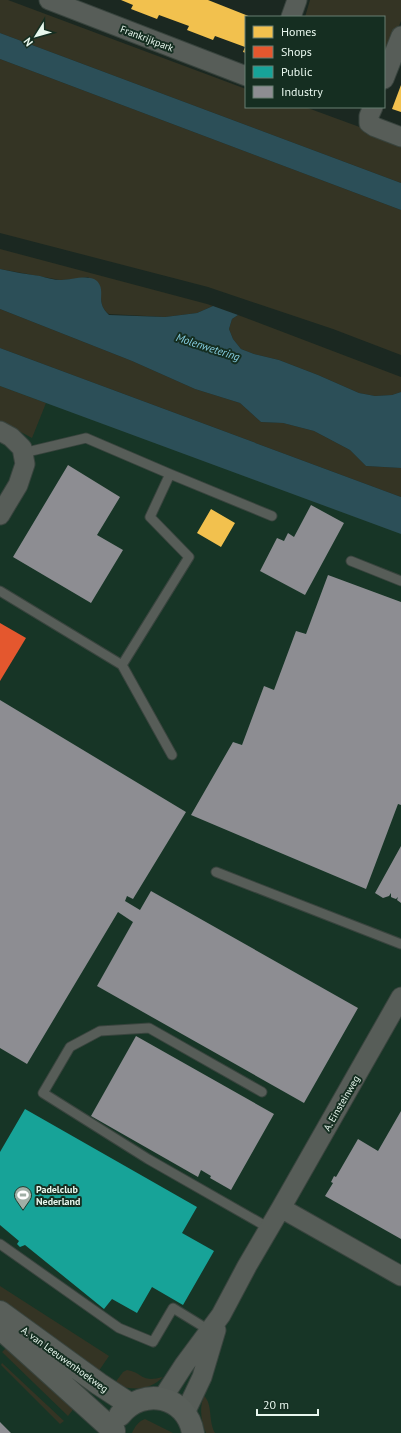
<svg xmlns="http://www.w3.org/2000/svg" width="401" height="1433" viewBox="0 0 401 1433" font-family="'PT Sans',sans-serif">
<rect width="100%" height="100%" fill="#1b2821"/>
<path fill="#173526" d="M 0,368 L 401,519 L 401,1433 L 0,1433 Z"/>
<path fill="#343424" d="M 0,0 L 8,0 L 246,89 L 246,107 L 305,107 L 365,129 L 401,146 L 401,183 L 0,33 Z
M 310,0 L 401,0 L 401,21 L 384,65 L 384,17 L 305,17 Z
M 0,59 L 401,210 L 401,355 L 333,329 L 208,287 L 0,233 Z
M 0,249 L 207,304 L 213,306 L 197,313 L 165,317 L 109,314 C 100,307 101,300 101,289 L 88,277 L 76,279 L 60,280 L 0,269 Z
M 0,309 L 132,361 L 195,389 L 240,403 L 261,422 L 283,423 L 314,431 L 350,450 L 366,466 L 401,468 L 401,497 L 0,348 Z
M 238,315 L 401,377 L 401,392 L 392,395 L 375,396 L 359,393 L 318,375 L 279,360 L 254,354 L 241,349 L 233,339 L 229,329 L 232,319 Z
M 0,386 L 46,403 L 32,438 L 0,421 Z
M 0,1286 L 109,1356 L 96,1375 L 0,1306 Z
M 7,1347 L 75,1407 L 68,1416 L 2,1352 Z
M 2,1363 L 64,1421 L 60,1424 L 1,1365 Z
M 127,1370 C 144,1373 140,1383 163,1377 C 149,1391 133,1391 114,1384 L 123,1372 Z
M 204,1396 C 213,1404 208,1421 215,1433 L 206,1433 C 201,1421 199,1408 204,1396 Z
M 145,1419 L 173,1433 L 132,1433 C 135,1426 139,1421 145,1419 Z"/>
<path fill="#2c4f58" d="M 0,33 L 401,183 L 401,210 L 0,59 Z
M 0,269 C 13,272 26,274 40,276 C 47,278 54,280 61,280 C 71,280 89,274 97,281 C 107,292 94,301 109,315 L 165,317 L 197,313 L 213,306 L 238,315 L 232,319 L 229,329 L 233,339 L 241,349 L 254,354 L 279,360 L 318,375 L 359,393 L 375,396 L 392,395 L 401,392 L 401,468 L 366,466 L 350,450 L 314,431 L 283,423 L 261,422 L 240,403 L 195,389 L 132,361 L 0,309 Z
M 0,348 L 401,497 L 401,534 L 0,386 Z"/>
<path fill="#f2c14e" d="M 121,0 L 208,0 L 251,17 L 246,17 L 246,53 L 243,52 L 245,47 L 215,36 L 213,40 L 187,30 L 189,26 L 159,15 L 157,19 L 131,9 L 133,5 Z
M 401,85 L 401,112 L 392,109 Z
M 211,509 L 235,523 L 221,547 L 197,533 Z"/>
<path fill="#e4572e" d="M 0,623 L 26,638 L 0,681 Z"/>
<path fill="#17a398" d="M 25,1109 L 197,1207 L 182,1233 L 214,1251 L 183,1305 L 152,1287 L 137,1313 L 112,1299 L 104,1309 L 25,1245 L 20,1247 L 17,1244 L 19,1241 L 0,1225 L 0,1152 Z"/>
<path fill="#8d8d92" d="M 68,465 L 120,497 L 97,535 L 123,550 L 91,603 L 13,557 Z
M 311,505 L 344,523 L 305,595 L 260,571 L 277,538 L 284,541 L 288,533 L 294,537 Z
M 328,575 L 401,602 L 401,805 L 398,804 L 366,889 L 191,815 L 233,742 L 242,745 L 264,686 L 274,690 L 296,631 L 306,634 Z
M 0,700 L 186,812 L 133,899 L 127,896 L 125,901 L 140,910 L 151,891 L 358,1008 L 304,1103 L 97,986 L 133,922 L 118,912 L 27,1064 L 0,1048 Z
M 401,846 L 401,903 L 397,900 L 398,897 L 396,899 L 393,898 L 391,897 L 391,893 L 389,896 L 383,898 L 375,893 Z
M 136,1036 L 274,1114 L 231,1190 L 210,1178 L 211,1176 L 201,1170 L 198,1177 L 91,1116 Z
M 401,1111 L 401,1239 L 325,1196 L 333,1183 L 331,1182 L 334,1176 L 336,1177 L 358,1139 L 378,1151 Z
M 0,1422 L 11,1433 L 0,1433 Z"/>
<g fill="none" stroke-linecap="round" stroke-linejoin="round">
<g stroke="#39443e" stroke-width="11">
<path id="lane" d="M 23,453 L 86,438 L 170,474 L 272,516
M 351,561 L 401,581
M 0,591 L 122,665 L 189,557 L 150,517 L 170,474
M 122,665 L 172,755
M 216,872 L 401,944
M 262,1092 L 149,1028 L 100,1031 L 70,1047 L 43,1093 L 148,1159 L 269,1228
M 0,1244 L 119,1328 L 153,1342 L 173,1308 L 212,1332"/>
</g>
<g stroke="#39443e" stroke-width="21">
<path id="street" d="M 49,0 L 246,76
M 291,17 L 297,0
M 384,79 L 401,36
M 373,107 L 369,116 L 369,123 L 375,127 L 401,137
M 0,431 L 11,437 L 22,448 L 25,464 L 18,485 L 0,515
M 281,1208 L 401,1276
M 162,1399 L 184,1365 L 221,1315 L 247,1266 L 281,1208 L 401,997
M 185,1413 L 202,1377 L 216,1330"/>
</g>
<g stroke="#39443e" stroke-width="24">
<path id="secondary" d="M 0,1312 L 99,1384 L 131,1405
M 0,1328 L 114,1431
M 120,1415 C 143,1386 187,1396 193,1433"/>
</g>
<use href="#lane" stroke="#575d58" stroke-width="9"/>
<use href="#street" stroke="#575d58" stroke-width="19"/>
<use href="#secondary" stroke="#595f5a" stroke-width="22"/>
</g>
<defs>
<g id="stadium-pin" transform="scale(0.9)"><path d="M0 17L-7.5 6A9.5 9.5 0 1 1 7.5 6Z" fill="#a0afa6" stroke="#152e21"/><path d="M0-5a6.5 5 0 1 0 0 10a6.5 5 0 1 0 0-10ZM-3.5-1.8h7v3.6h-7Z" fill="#fff"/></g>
</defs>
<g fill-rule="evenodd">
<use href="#stadium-pin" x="23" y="1195"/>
</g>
<g text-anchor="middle" stroke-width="4" stroke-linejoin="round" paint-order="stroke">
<g font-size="10" fill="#e8f7ee" stroke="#152e21">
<text transform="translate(147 38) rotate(21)" y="4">Frankrijkpark</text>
<text transform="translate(341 1103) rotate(-60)" y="4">A. Einsteinweg</text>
<text transform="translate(65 1359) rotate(36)" y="4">A. van Leeuwenhoekweg</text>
</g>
<g font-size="10" font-weight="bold" fill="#e8f7ee" stroke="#152e21" text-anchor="start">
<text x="36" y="1193">Padelclub<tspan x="36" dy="12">Nederland</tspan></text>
</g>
<g font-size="11" font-style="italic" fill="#86cde0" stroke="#152e21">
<text transform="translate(208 347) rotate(18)" y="4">Molenwetering</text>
</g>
</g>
<rect x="245" y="16" width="140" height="92" fill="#152e21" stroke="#697e73"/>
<rect x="253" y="26" width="20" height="12" fill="#f2c14e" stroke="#697e73"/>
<text x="281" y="36" font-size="12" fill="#e8f7ee">Homes</text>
<rect x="253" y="46" width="20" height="12" fill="#e4572e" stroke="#697e73"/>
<text x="281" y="56" font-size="12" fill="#e8f7ee">Shops</text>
<rect x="253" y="66" width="20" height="12" fill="#17a398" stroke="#697e73"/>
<text x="281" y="76" font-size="12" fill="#e8f7ee">Public</text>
<rect x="253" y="86" width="20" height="12" fill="#8d8d92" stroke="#697e73"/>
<text x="281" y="96" font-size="12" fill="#e8f7ee">Industry</text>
<g transform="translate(36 36) rotate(233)" stroke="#152e21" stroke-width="3" paint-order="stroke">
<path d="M0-3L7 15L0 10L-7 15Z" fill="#e8f7ee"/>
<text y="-6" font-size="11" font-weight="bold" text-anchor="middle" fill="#e8f7ee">N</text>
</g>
<path d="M257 1409v6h61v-6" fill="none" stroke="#e8f7ee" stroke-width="2"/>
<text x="263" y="1409" font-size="12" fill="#e8f7ee" stroke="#152e21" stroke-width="3" paint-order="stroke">20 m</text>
</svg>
